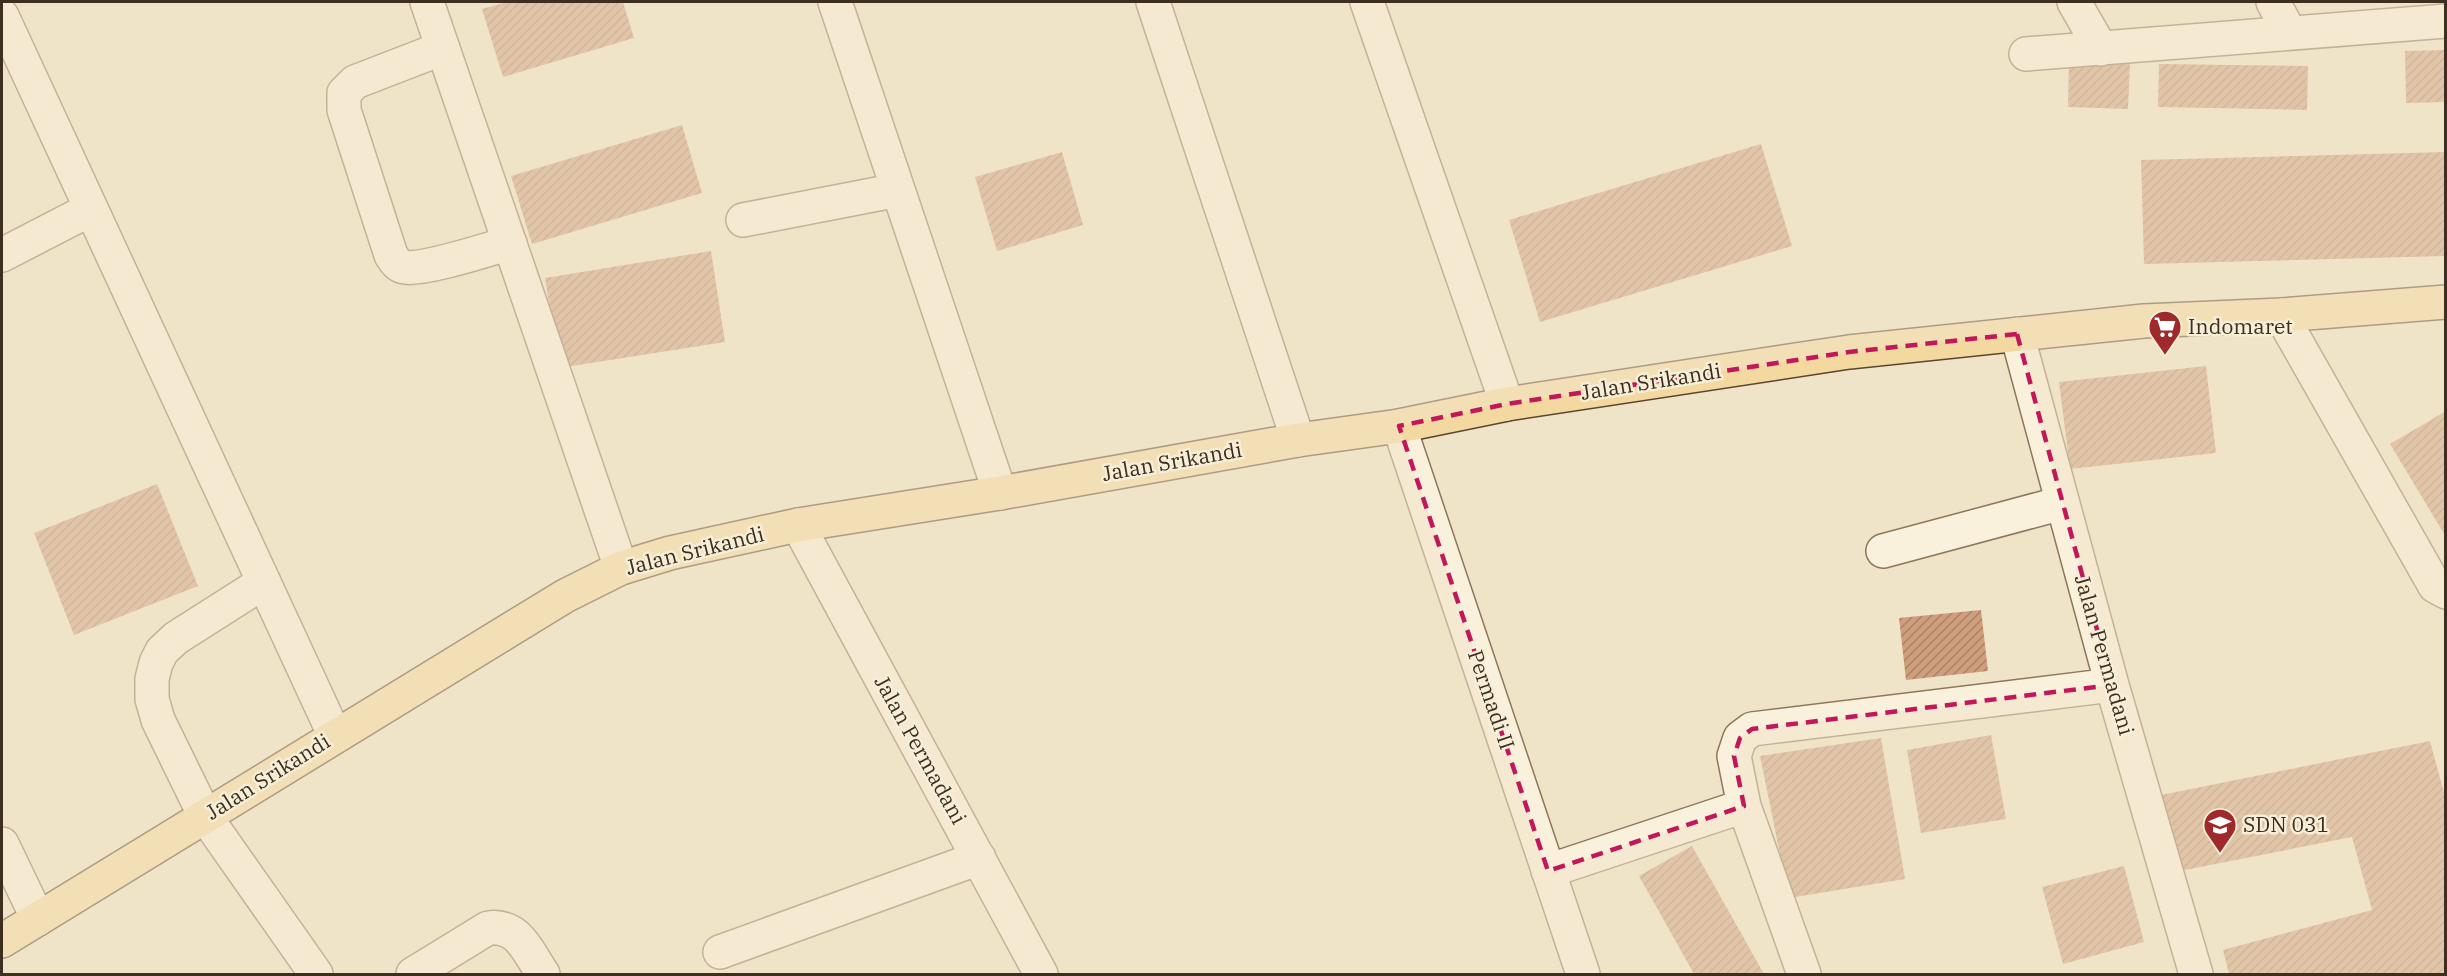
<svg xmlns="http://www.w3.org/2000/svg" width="2447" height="976" viewBox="0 0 2447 976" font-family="'IBM Plex Serif',serif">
<defs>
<pattern id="building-hatch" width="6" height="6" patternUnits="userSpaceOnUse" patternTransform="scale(1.5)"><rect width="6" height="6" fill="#cf9f7d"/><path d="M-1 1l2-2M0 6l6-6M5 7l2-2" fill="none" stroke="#a98266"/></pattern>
</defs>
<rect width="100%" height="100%" fill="#f0e4c8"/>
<path fill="url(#building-hatch)" d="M 507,2 L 623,2 L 634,38 L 503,77 L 482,9 Z
M 2446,50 L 2446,102 L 2406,103 L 2405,51 Z
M 2069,60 L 2130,63 L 2128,109 L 2068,107 Z
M 2159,64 L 2308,66 L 2307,110 L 2158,107 Z
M 682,125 L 702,193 L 532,244 L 511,176 Z
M 1761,144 L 1792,246 L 1540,322 L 1509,220 Z
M 1062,152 L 1083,225 L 997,251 L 975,177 Z
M 2446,152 L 2446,256 L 2144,264 L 2141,160 Z
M 711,251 L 725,342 L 559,368 L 545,278 Z
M 2206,366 L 2216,453 L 2070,469 L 2059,382 Z
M 2446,411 L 2446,537 L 2390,444 Z
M 157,484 L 198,586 L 74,635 L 34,533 Z
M 1981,610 L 1988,671 L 1906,680 L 1899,618 Z
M 1991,735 L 2006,819 L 1921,833 L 1907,750 Z
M 1881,738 L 1905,879 L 1789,898 L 1760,756 Z
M 2430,741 L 2446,800 L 2446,974 L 2229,974 L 2223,950 L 2372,910 L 2352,837 L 2180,871 L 2156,796 Z
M 1692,846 L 1764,974 L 1694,974 L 1639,876 Z
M 2124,866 L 2144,942 L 2063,964 L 2042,887 Z"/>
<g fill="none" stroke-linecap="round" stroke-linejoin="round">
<g stroke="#8d765c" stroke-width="36">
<path id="minor" d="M 427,2 L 621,568
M 835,2 L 1000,493
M 1153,2 L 1298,440
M 1367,2 L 1507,404
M 2074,2 L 2101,49
M 2273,2 L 2290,33
M 2,16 L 335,736
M 443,48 L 355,82 L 344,93 L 344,110 L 391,255 C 395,261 397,265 404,267 C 422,271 489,249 510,243
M 2026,54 L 2446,21
M 743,220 L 898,190
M 2,255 L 91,209
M 2281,315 L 2435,586 L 2446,592
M 2017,334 L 2112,685 L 2196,974
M 1399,426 L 1583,974
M 798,525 L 1041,974
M 1883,551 L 2062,503
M 264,582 L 176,638 L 162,651 L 156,663 L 152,679 L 152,699 L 158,720 L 205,816 L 316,974
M 1744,806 L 1804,974
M 2,844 L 38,919
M 1548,871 L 1744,806 L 1734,756 L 1740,738 L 1752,729 L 2112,685
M 720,952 L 979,858
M 413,974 L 488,928 C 519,924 528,952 543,974"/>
</g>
<g stroke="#5b4430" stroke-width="36">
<path id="major" d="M 2,941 L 565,596 L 621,568 L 670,553 L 798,525 L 1000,493 L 1298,440 L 1399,426 L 1507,404 L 1849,352 L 2144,321 L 2281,315 L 2446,302"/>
</g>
<use href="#minor" stroke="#faf1dc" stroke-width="33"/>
<use href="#major" stroke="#f3d9a0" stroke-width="33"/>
</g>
<path d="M0 0H2447V976H0ZM 2017,334 L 2112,685 L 1752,729 L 1740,738 L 1734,756 L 1744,806 L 1548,871 L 1399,426 L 1507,404 L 1849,352 Z" fill="#f0e4c8" fill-opacity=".55" fill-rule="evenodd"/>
<path fill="none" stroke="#c2185b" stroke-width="4.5" stroke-dasharray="12 8" stroke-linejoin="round" d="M 2017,334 L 2112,685 L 1752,729 L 1740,738 L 1734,756 L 1744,806 L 1548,871 L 1399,426 L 1507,404 L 1849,352 Z"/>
<defs>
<g id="supermarket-pin" transform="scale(1.725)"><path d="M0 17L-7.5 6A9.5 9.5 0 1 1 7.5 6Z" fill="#9e2a2b" stroke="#f7eed8"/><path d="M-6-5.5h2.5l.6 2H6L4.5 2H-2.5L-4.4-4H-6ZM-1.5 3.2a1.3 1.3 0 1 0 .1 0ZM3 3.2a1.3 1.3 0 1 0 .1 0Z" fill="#fff"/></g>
<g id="school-pin" transform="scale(1.725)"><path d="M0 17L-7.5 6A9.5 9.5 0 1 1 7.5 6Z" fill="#9e2a2b" stroke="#f7eed8"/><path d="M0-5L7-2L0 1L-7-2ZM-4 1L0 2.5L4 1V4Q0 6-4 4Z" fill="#fff"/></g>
</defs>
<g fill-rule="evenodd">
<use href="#supermarket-pin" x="2165" y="327"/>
<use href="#school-pin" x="2220" y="825"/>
</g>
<g text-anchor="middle" stroke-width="5" stroke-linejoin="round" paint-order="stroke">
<g font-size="21" fill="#3d2e20" stroke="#f7eed8" text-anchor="start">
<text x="2188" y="334">Indomaret</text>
<text x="2243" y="832">SDN 031</text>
</g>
<g font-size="21" fill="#3d2e20" stroke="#f7eed8">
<text transform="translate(1651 382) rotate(-9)" y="7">Jalan Srikandi</text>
<text transform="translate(1172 462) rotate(-10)" y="7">Jalan Srikandi</text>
<text transform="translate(695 551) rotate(-14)" y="7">Jalan Srikandi</text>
<text transform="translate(2104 655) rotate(74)" y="7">Jalan Permadani</text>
<text transform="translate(1491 700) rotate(71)" y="7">Permadi II</text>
<text transform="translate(920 750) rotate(61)" y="7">Jalan Permadani</text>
<text transform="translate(268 777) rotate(-32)" y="7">Jalan Srikandi</text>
</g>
</g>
<rect width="2447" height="976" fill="none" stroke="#3d2e20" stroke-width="6"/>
</svg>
